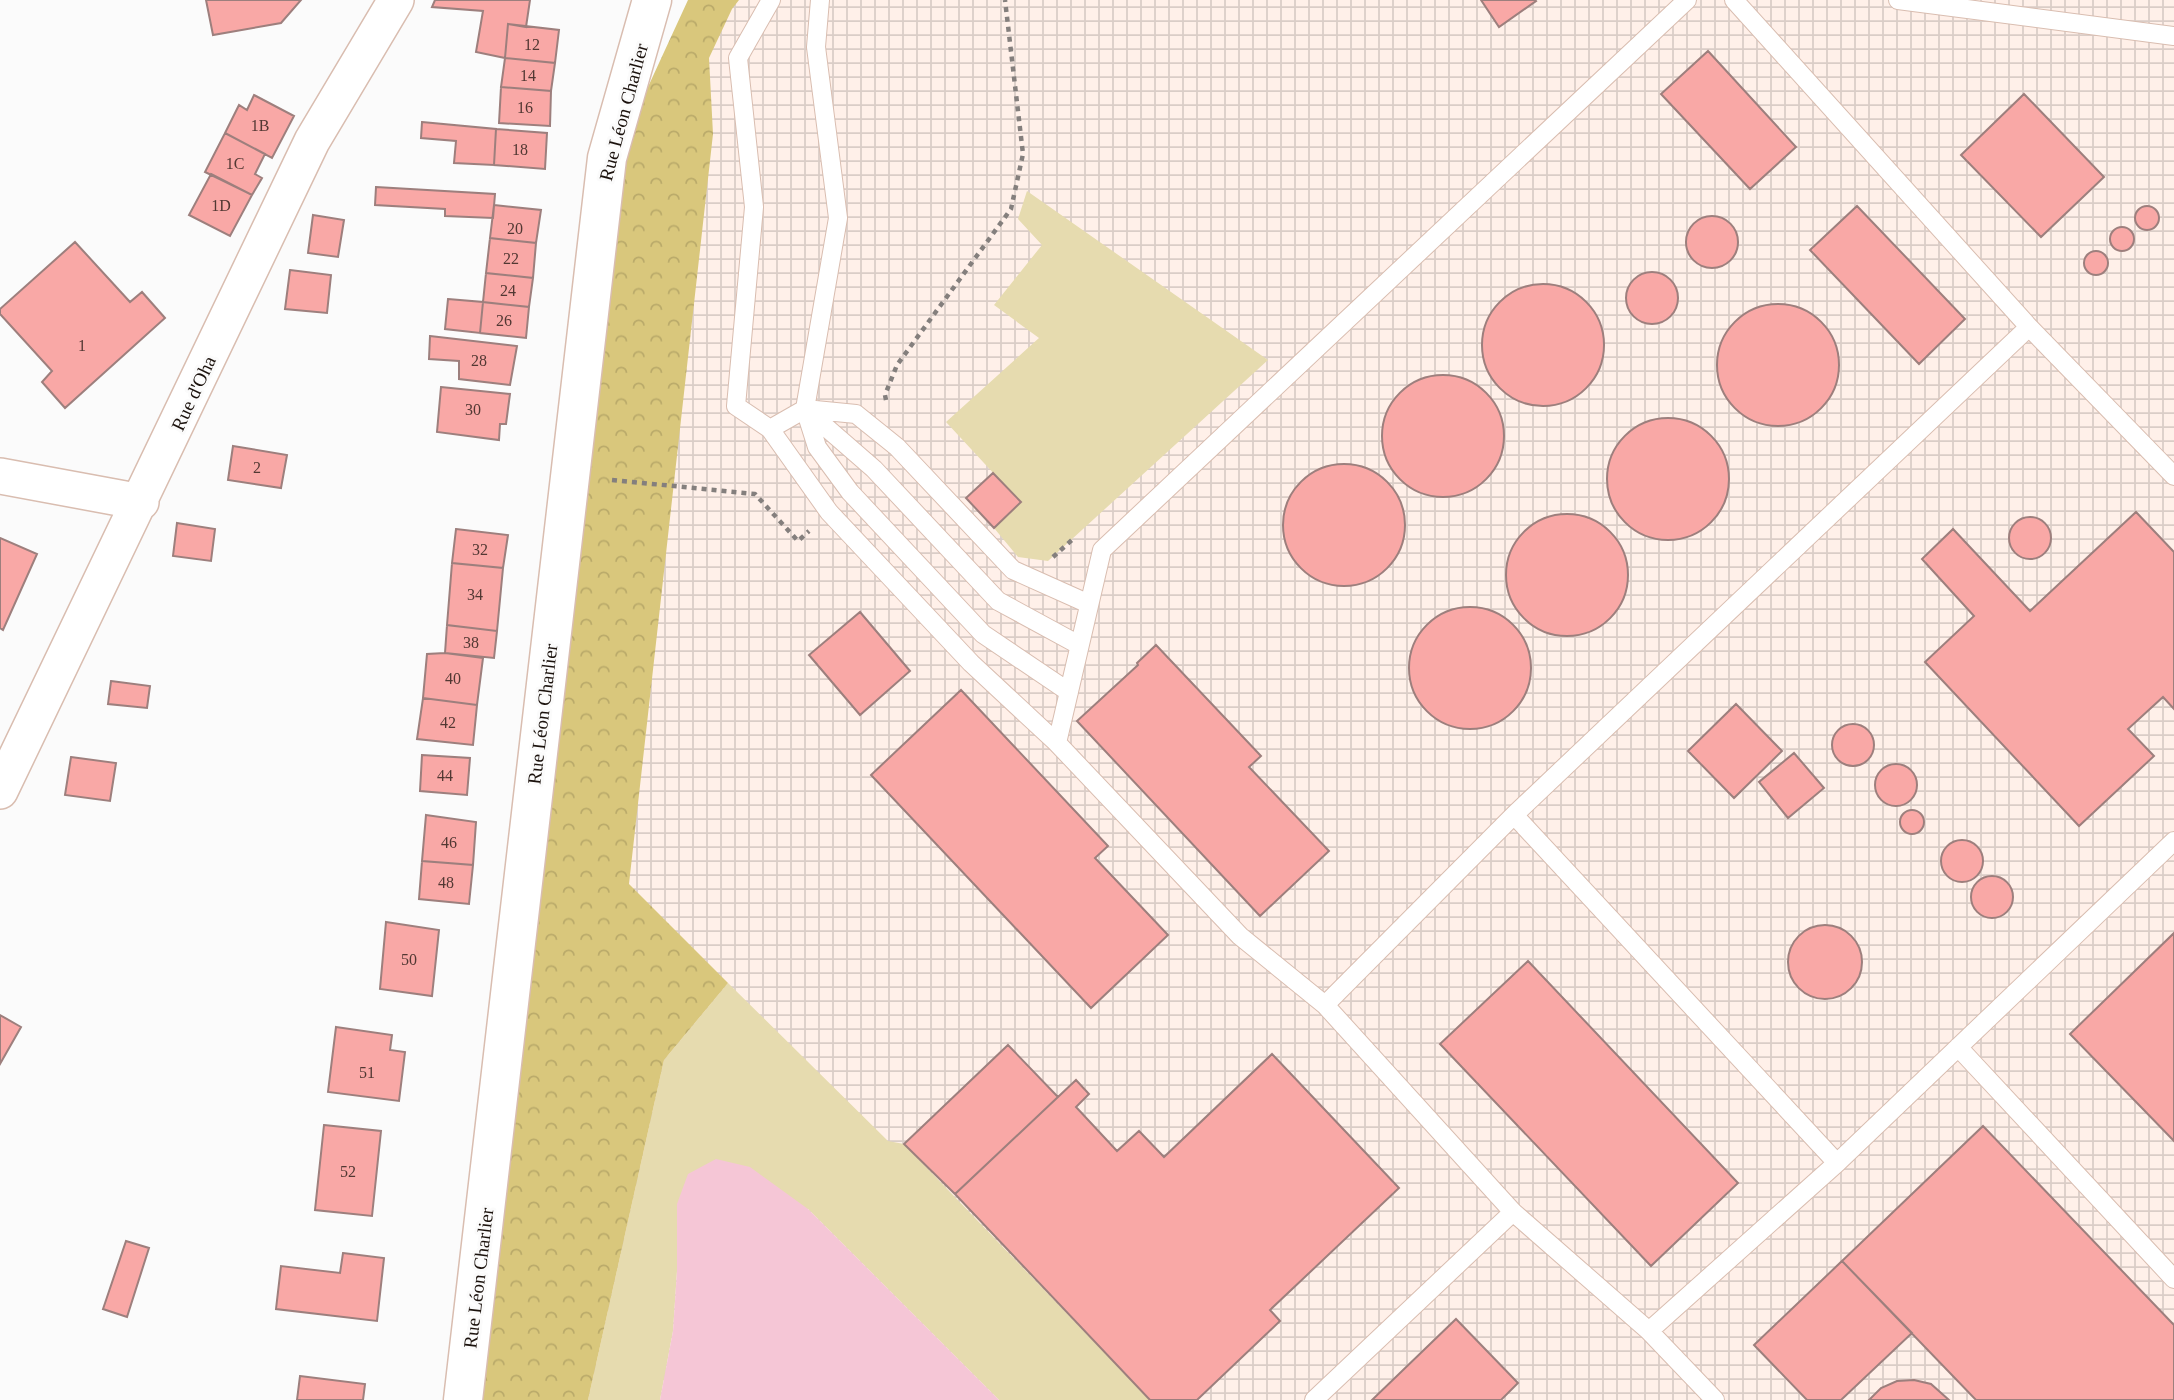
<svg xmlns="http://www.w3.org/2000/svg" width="2174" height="1400" viewBox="0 0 2174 1400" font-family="Georgia,serif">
<defs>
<pattern id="industrial-grid" width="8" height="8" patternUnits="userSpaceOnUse" patternTransform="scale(1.75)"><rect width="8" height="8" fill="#fff0e9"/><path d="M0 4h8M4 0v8" fill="none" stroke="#dacdc7"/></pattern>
<pattern id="forest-crowns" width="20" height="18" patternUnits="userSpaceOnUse" patternTransform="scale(1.75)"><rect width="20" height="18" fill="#d9c77c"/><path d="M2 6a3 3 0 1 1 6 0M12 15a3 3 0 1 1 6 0" fill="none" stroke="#baaa6a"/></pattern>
</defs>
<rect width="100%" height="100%" fill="#fbfbfb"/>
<path fill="url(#industrial-grid)" d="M 688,0 L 2174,0 L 2174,1400 L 476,1400 Z"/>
<path fill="#e6dbaf" d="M 1027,191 L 1268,360 L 1048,561 L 1018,557 L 994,528 L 1020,502 L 946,422 L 1039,338 L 994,305 L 1042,245 L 1018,219 Z
M 728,983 L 888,1141 L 904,1144 L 1150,1400 L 999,1400 L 808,1209 L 677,1271 L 673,1331 L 660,1400 L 588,1400 L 664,1060 Z"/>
<path fill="url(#forest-crowns)" d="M 688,0 L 739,0 L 732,9 L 709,58 L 713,134 L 629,884 L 728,983 L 664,1060 L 588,1400 L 476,1400 L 630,126 Z"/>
<path fill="#f5c6d6" d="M 716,1159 L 750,1167 L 808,1209 L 999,1400 L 660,1400 L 673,1331 L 677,1271 L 677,1204 L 688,1174 Z"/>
<path fill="#f9a8a6" stroke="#9d7f7d" stroke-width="2" d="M 206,0 L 301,0 L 281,23 L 213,35 Z
M 435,0 L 530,0 L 526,27 L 508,24 L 505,58 L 476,52 L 483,11 L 432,7 Z
M 1481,0 L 1535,0 L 1536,1 L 1499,27 Z
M 508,24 L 559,30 L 555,63 L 505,58 Z
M 1708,51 L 1796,147 L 1750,189 L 1661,94 Z
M 505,58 L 555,63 L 551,91 L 501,87 Z
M 501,87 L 551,91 L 550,126 L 499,123 Z
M 2024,94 L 2104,177 L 2041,237 L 1961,155 Z
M 254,95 L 294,116 L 272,158 L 225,133 L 239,105 L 247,110 Z
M 422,122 L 496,129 L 494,165 L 454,163 L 456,141 L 421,138 Z
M 496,129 L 547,133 L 545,169 L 494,165 Z
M 225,133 L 265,154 L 255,174 L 262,178 L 252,195 L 205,172 Z
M 211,174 L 252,195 L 230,236 L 189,215 Z
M 376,187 L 495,194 L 493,218 L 445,216 L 445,209 L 375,205 Z
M 494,205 L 541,210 L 536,243 L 490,238 Z
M 1857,206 L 1965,319 L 1919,364 L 1810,250 Z
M2135 218a12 12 0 1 1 24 0a12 12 0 1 1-24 0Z
M 313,215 L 344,220 L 338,257 L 308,253 Z
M1686 242a26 26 0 1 1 52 0a26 26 0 1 1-52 0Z
M2110 239a12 12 0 1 1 24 0a12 12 0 1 1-24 0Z
M 490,238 L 536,243 L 533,278 L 486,273 Z
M 75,242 L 130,302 L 142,292 L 165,318 L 65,408 L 42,382 L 52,371 L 0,314 L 0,309 Z
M2084 263a12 12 0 1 1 24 0a12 12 0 1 1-24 0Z
M 290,270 L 331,275 L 327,313 L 285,309 Z
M1626 298a26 26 0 1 1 52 0a26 26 0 1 1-52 0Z
M 486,273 L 533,278 L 529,307 L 483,302 Z
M1482 345a61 61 0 1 1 122 0a61 61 0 1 1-122 0Z
M 448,299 L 483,302 L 480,333 L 445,329 Z
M 483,302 L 529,307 L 526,338 L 480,333 Z
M1717 365a61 61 0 1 1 122 0a61 61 0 1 1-122 0Z
M 430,336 L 517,346 L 510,385 L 459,379 L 459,361 L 429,359 Z
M1382 436a61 61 0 1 1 122 0a61 61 0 1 1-122 0Z
M 441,387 L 510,394 L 506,424 L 500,424 L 499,440 L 437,432 Z
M1607 479a61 61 0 1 1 122 0a61 61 0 1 1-122 0Z
M 233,446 L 287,455 L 281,488 L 228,480 Z
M1283 525a61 61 0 1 1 122 0a61 61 0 1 1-122 0Z
M 993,473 L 1021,502 L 994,528 L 966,498 Z
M 2136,512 L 2174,552 L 2174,709 L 2163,697 L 2128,729 L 2154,756 L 2079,826 L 1925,662 L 1974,616 L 1922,559 L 1953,529 L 2030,611 Z
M1506 575a61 61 0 1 1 122 0a61 61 0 1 1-122 0Z
M2009 538a21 21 0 1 1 42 0a21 21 0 1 1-42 0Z
M 177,523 L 215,529 L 211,561 L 173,556 Z
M 456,529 L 508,535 L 503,568 L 452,563 Z
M 0,538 L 37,554 L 3,630 L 0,628 Z
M 452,563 L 503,568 L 497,631 L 447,625 Z
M1409 668a61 61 0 1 1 122 0a61 61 0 1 1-122 0Z
M 860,612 L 910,671 L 860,715 L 809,655 Z
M 447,625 L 497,631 L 494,658 L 445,653 Z
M 1156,645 L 1261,756 L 1249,767 L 1329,851 L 1260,916 L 1077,721 L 1138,665 L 1137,663 Z
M 445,653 L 483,658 L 477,705 L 423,698 L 427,654 Z
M 111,681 L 150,686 L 147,708 L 108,704 Z
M 961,690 L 1108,846 L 1095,858 L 1168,935 L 1091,1008 L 871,775 Z
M 423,698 L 477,705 L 473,745 L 417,739 Z
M 1736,704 L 1782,751 L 1734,798 L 1688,751 Z
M1832 745a21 21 0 1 1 42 0a21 21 0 1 1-42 0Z
M 1794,753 L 1824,788 L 1788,818 L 1759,782 Z
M 422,755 L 470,758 L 467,795 L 420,791 Z
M 71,757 L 116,763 L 110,801 L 65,795 Z
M1875 785a21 21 0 1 1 42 0a21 21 0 1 1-42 0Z
M1900 822a12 12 0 1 1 24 0a12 12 0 1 1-24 0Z
M 426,815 L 476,822 L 473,865 L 422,861 Z
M1941 861a21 21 0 1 1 42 0a21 21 0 1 1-42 0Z
M 422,861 L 473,865 L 469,904 L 419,899 Z
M1971 897a21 21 0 1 1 42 0a21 21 0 1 1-42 0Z
M 386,922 L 439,930 L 432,996 L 380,989 Z
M1788 962a37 37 0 1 1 74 0a37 37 0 1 1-74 0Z
M 2174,933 L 2174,1141 L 2070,1034 Z
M 1528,961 L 1738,1183 L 1651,1266 L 1440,1044 Z
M 0,1015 L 21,1027 L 0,1064 Z
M 336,1027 L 392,1035 L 390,1050 L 405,1052 L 399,1101 L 328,1092 Z
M 1008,1045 L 1058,1097 L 955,1194 L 904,1144 Z
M 1272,1054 L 1399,1188 L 1270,1310 L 1280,1321 L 1197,1400 L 1150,1400 L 955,1194 L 1076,1080 L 1089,1094 L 1076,1107 L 1117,1151 L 1139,1131 L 1164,1157 Z
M 324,1125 L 381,1131 L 372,1216 L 315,1210 Z
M 1983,1126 L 2174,1325 L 2174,1400 L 1976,1400 L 1842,1261 Z
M 126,1241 L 149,1248 L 127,1317 L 103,1309 Z
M 343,1253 L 384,1258 L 377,1321 L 276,1309 L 281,1266 L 340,1273 Z
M 1842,1261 L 1912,1333 L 1841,1400 L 1807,1400 L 1754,1345 Z
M 1456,1319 L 1518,1383 L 1501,1400 L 1372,1400 Z
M 300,1376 L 365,1384 L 363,1400 L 297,1400 Z
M 1914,1380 L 1931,1384 L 1949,1400 L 1869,1400 L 1881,1388 L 1897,1381 Z"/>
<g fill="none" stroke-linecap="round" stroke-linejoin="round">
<g stroke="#d9bdb0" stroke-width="20">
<path id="service" d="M 771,0 L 738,58 L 754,207 L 736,406 L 770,429 L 829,512 L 971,663 L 1057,743
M 820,0 L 816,47 L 838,218 L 805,409 L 817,447 L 850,492 L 983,634 L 1069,692
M 1687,0 L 1102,550 L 1057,743 L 1240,936 L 1325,1005 L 1513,1212 L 1649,1331 L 1715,1400
M 1898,0 L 2174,36
M 2029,327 L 2174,476
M 805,409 L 874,469 L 998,601 L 1079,645
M 770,429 L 805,409 L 856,414 L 897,447 L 1013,570 L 1089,604
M 1514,815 L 1837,1163
M 1325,1005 L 1514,815 L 2029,327 L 1734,0
M 1958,1047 L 2174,1279
M 1649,1331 L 1837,1163 L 2174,841
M 1314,1400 L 1513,1212"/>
</g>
<g stroke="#d9bdb0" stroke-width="38">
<path id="minor" d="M 0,476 L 141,502
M 0,791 L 312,141 L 396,0"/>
</g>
<g stroke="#d9bdb0" stroke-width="41">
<path id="tertiary" d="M 463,1400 L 607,158 L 652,0"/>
</g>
<path stroke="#847f7d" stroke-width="4.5" stroke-dasharray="5 5" stroke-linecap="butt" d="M 886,400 L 885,395 L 897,365 L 1011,209 L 1023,154 L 1005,0
M 612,480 L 755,494 L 798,541 L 809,531
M 1053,557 L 1073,539"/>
<use href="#service" stroke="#fff" stroke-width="18"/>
<use href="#minor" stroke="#fff" stroke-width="35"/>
<use href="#tertiary" stroke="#fff" stroke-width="38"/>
</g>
<g text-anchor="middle" stroke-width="6" stroke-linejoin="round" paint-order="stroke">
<g font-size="16" fill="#523833">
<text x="532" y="50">12</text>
<text x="528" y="81">14</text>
<text x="525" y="113">16</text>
<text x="260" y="131">1B</text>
<text x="520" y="155">18</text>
<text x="235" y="169">1C</text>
<text x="221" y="211">1D</text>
<text x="515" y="234">20</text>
<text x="511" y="264">22</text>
<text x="508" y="296">24</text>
<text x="504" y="326">26</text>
<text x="82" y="351">1</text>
<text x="479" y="366">28</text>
<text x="473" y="415">30</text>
<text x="257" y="473">2</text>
<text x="480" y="555">32</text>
<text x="475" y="600">34</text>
<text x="471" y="648">38</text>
<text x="453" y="684">40</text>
<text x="448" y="728">42</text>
<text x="445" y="781">44</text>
<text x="449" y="848">46</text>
<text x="446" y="888">48</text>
<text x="409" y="965">50</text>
<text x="367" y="1078">51</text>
<text x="348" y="1177">52</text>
</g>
<g font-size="19" fill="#1b120d" stroke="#fbfbfb">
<text transform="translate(623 112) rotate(-75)" y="7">Rue Léon Charlier</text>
<text transform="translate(193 393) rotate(-65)" y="7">Rue d'Oha</text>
<text transform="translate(542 714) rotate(-83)" y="7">Rue Léon Charlier</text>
<text transform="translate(478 1278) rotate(-83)" y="7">Rue Léon Charlier</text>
</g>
</g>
</svg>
